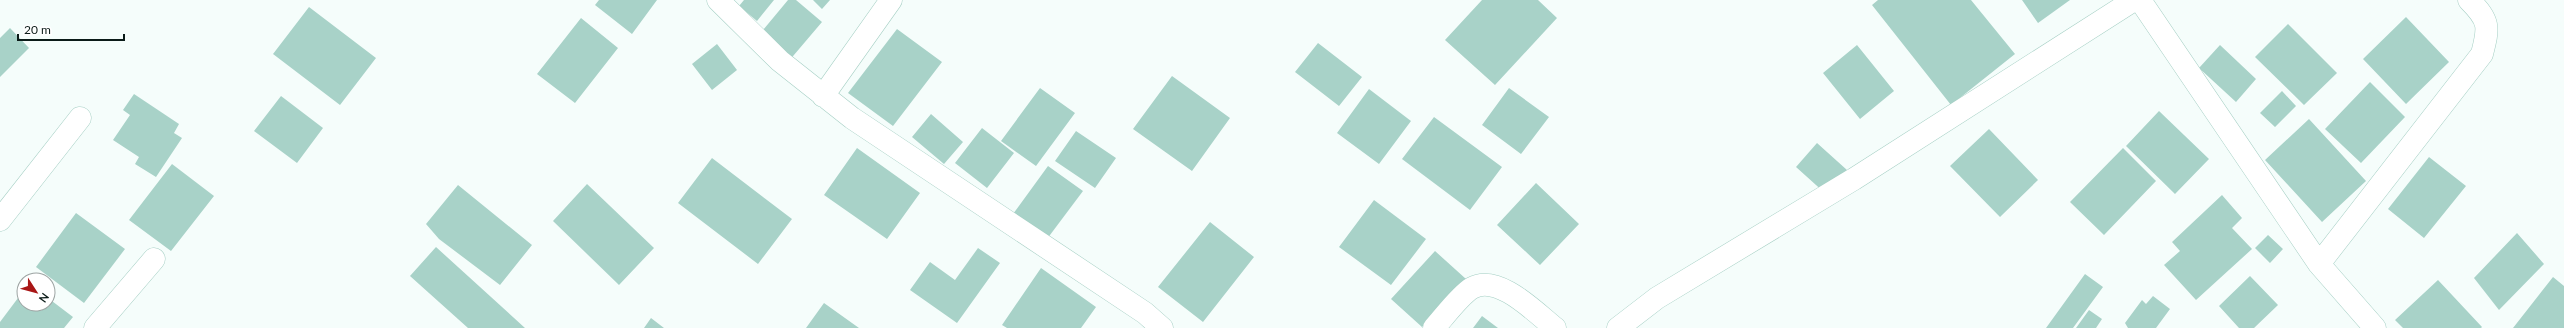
<svg xmlns="http://www.w3.org/2000/svg" width="2564" height="328" viewBox="0 0 2564 328" font-family="Lato,sans-serif">
<rect width="100%" height="100%" fill="#f5fdfb"/>
<path fill="#a8d2c8" d="M 599,0 L 657,0 L 632,34 L 595,5 Z
M 744,0 L 774,0 L 757,21 L 739,6 Z
M 788,0 L 796,0 L 822,22 L 788,62 L 758,36 Z
M 813,0 L 830,0 L 822,9 Z
M 1482,0 L 1538,0 L 1557,18 L 1495,85 L 1445,40 Z
M 1878,0 L 1971,0 L 2015,54 L 1951,105 L 1872,5 Z
M 2022,0 L 2070,0 L 2038,23 Z
M 309,7 L 376,58 L 340,105 L 273,54 Z
M 2406,17 L 2449,62 L 2406,104 L 2363,59 Z
M 581,18 L 618,48 L 575,103 L 537,74 Z
M 2288,24 L 2337,73 L 2304,105 L 2255,57 Z
M 10,28 L 29,48 L 0,77 L 0,38 Z
M 897,29 L 942,62 L 893,126 L 848,93 Z
M 1318,43 L 1362,77 L 1339,106 L 1295,72 Z
M 717,44 L 737,70 L 712,90 L 692,64 Z
M 1857,45 L 1894,91 L 1860,119 L 1823,73 Z
M 2220,45 L 2256,79 L 2236,102 L 2199,68 Z
M 1172,76 L 1230,118 L 1192,171 L 1133,129 Z
M 2370,82 L 2405,117 L 2361,163 L 2325,129 Z
M 1040,88 L 1075,113 L 1036,166 L 1001,141 Z
M 1509,88 L 1549,117 L 1521,154 L 1482,125 Z
M 1369,89 L 1411,121 L 1379,164 L 1337,133 Z
M 2282,91 L 2296,106 L 2275,127 L 2260,113 Z
M 134,94 L 179,124 L 174,133 L 182,138 L 156,177 L 135,164 L 139,157 L 113,140 L 130,115 L 123,110 Z
M 281,96 L 323,128 L 297,163 L 254,131 Z
M 2159,111 L 2209,159 L 2175,194 L 2126,146 Z
M 931,114 L 963,142 L 944,164 L 912,137 Z
M 1434,117 L 1502,167 L 1470,210 L 1402,159 Z
M 2309,119 L 2366,181 L 2322,222 L 2265,160 Z
M 982,128 L 1014,153 L 987,188 L 955,163 Z
M 1989,129 L 2038,180 L 2000,217 L 1950,166 Z
M 1076,131 L 1116,158 L 1095,188 L 1055,161 Z
M 1817,143 L 1847,170 L 1826,194 L 1796,167 Z
M 857,148 L 920,193 L 887,239 L 824,195 Z
M 2123,148 L 2156,181 L 2104,235 L 2070,202 Z
M 2429,157 L 2466,186 L 2424,238 L 2388,209 Z
M 712,158 L 792,219 L 758,264 L 678,203 Z
M 172,164 L 214,196 L 171,251 L 129,220 Z
M 1048,166 L 1083,191 L 1047,239 L 1013,214 Z
M 1536,183 L 1579,224 L 1540,265 L 1497,225 Z
M 587,184 L 654,248 L 619,285 L 553,221 Z
M 458,185 L 532,245 L 500,285 L 439,239 L 426,224 Z
M 2222,195 L 2242,218 L 2232,228 L 2252,249 L 2196,300 L 2164,265 L 2180,251 L 2172,242 Z
M 1374,200 L 1426,239 L 1391,285 L 1339,247 Z
M 76,213 L 125,249 L 84,303 L 36,267 Z
M 1210,222 L 1254,257 L 1203,322 L 1158,287 Z
M 2517,233 L 2544,264 L 2499,310 L 2474,278 Z
M 2268,235 L 2283,249 L 2270,263 L 2255,248 Z
M 436,247 L 525,328 L 468,328 L 410,276 Z
M 978,248 L 1000,263 L 957,323 L 910,290 L 930,262 L 955,280 Z
M 1435,251 L 1466,279 L 1422,327 L 1391,299 Z
M 1041,268 L 1096,307 L 1081,328 L 1007,328 L 1002,325 Z
M 2085,274 L 2103,287 L 2073,328 L 2046,328 Z
M 2250,276 L 2278,305 L 2254,328 L 2239,328 L 2219,306 Z
M 2553,277 L 2564,286 L 2564,328 L 2513,328 Z
M 2438,280 L 2482,327 L 2481,328 L 2403,328 L 2395,320 Z
M 24,290 L 24,304 L 48,304 L 48,298 L 73,317 L 64,328 L 0,328 L 0,322 Z
M 2153,296 L 2170,309 L 2156,328 L 2128,328 L 2125,323 L 2142,300 L 2146,304 Z
M 824,303 L 859,328 L 806,328 Z
M 2089,310 L 2102,319 L 2096,328 L 2076,328 Z
M 1482,316 L 1498,328 L 1473,328 Z
M 651,318 L 664,328 L 644,328 Z"/>
<g fill="none" stroke-linecap="round" stroke-linejoin="round">
<g stroke="#a5cfc4" stroke-width="23">
<path id="minor" d="M 718,0 L 780,61 L 852,118 L 1145,313 L 1162,328
M 2140,0 L 2319,264 L 2375,328
M 823,96 L 891,0
M 0,220 L 80,118
M 2319,264 L 2482,54 C 2489,27 2490,21 2469,0
M 95,328 L 154,259
M 1434,328 C 1444,317 1460,295 1472,288 C 1498,273 1536,313 1555,328
M 1618,328 L 1657,298 L 1854,179 L 2134,0"/>
</g>
<use href="#minor" stroke="#fff" stroke-width="22"/>
</g>
<g transform="translate(36 292) rotate(126)"><circle r="19" fill="#ffffff" stroke="#9da4a3"/>
<path d="M0-3L7 15L0 10L-7 15Z" fill="#a91616"/>
<text y="-6" font-size="11" font-weight="bold" text-anchor="middle" fill="#0b1b18">N</text>
</g>
<path d="M18 34v6h106v-6" fill="none" stroke="#0b1b18" stroke-width="2"/>
<text x="24" y="34" font-size="12" fill="#0b1b18" stroke="#ffffff" stroke-width="3" paint-order="stroke">20 m</text>
</svg>
